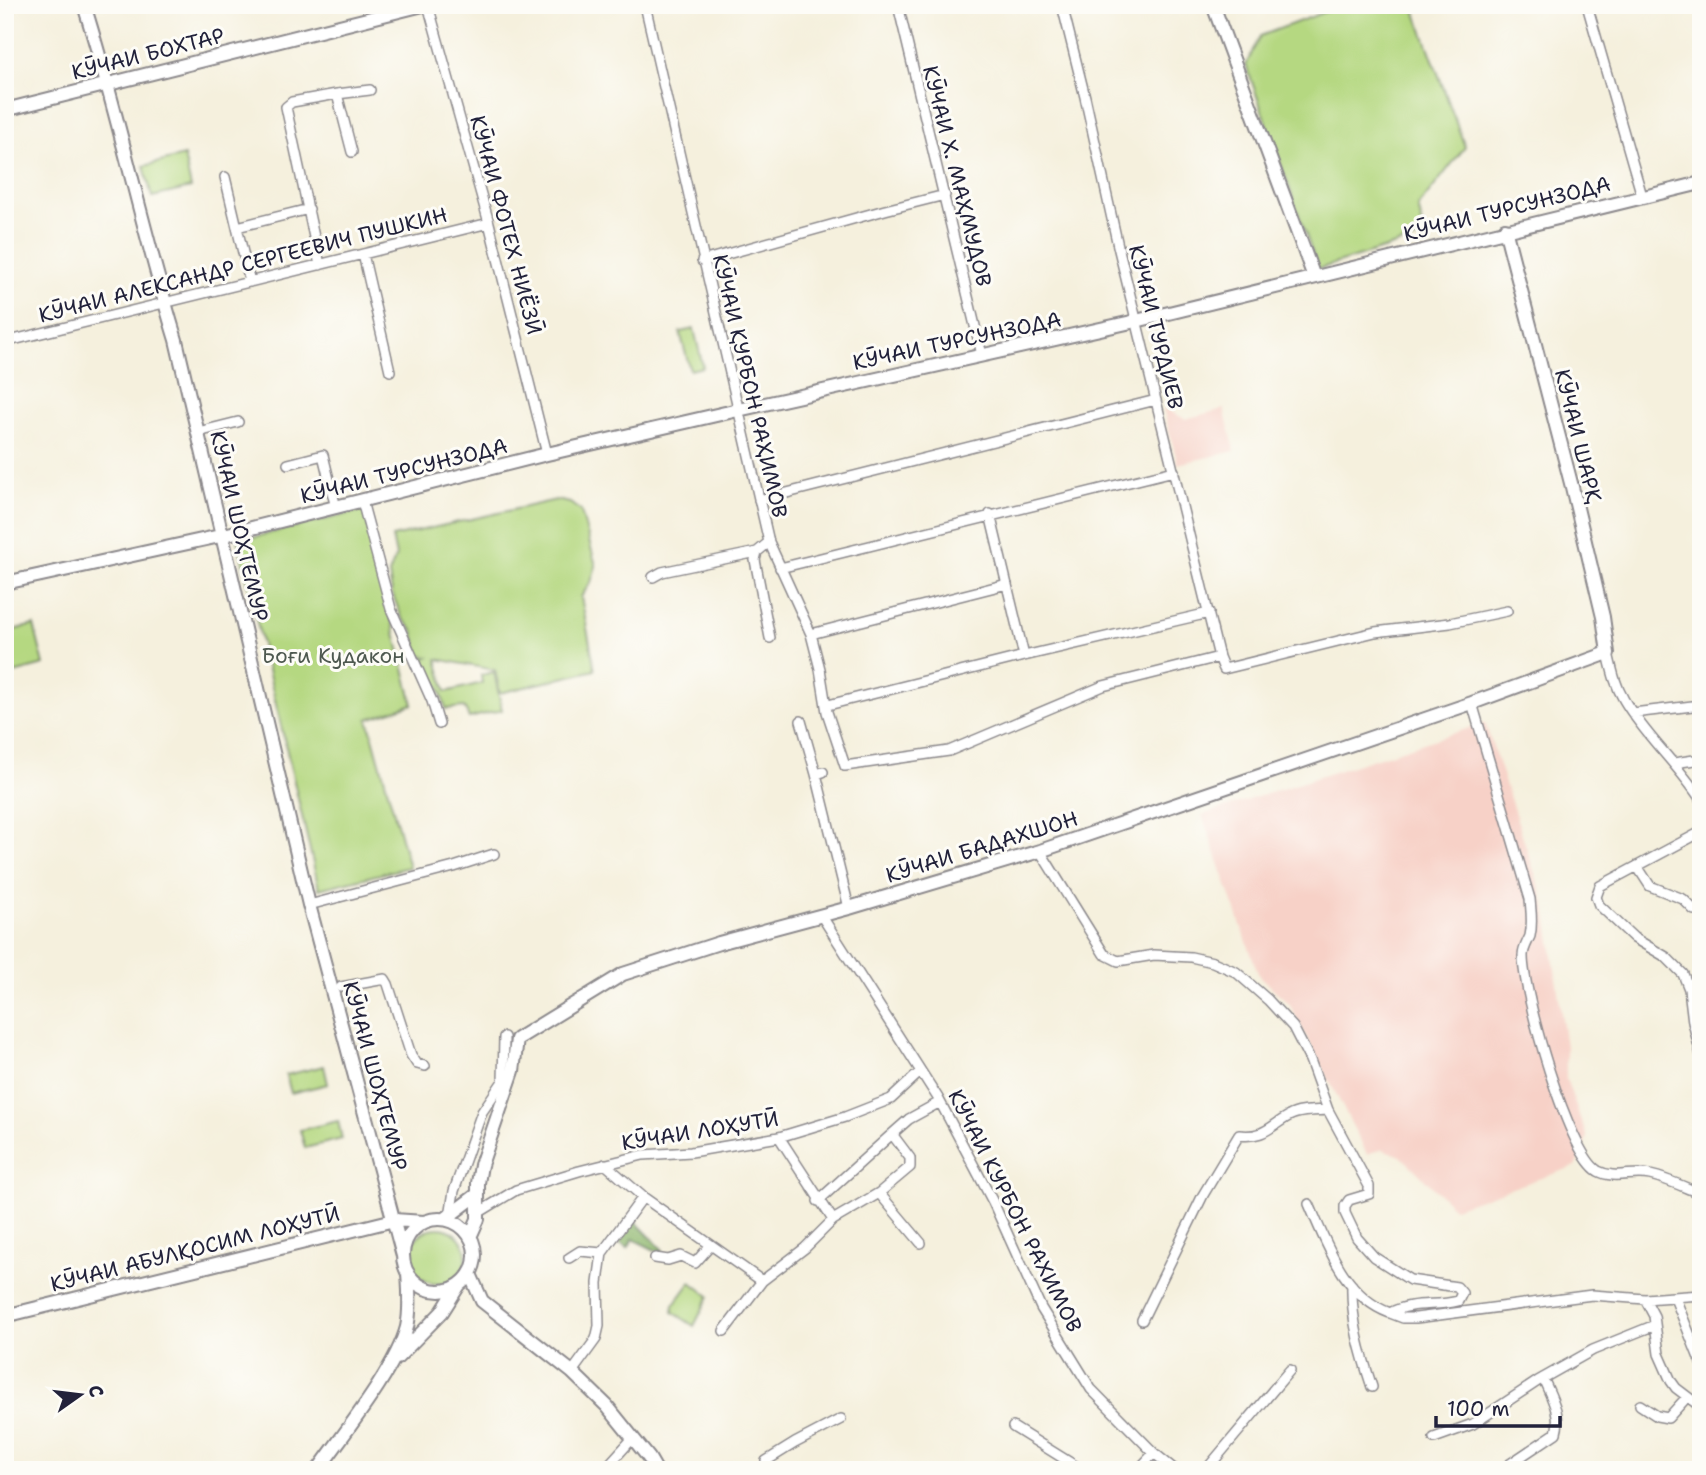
<svg xmlns="http://www.w3.org/2000/svg" width="1706" height="1475" viewBox="0 0 1706 1475" font-family="'Shantell Sans',sans-serif">
<rect width="100%" height="100%" fill="#fdfcf7"/>
<filter id="ink" filterUnits="userSpaceOnUse"><feTurbulence type="fractalNoise" baseFrequency=".0143" numOctaves="2"/><feDisplacementMap in="SourceGraphic" scale="14" xChannelSelector="R" yChannelSelector="G"/><feConvolveMatrix kernelMatrix="1 2 1 2 8 2 1 2 1" color-interpolation-filters="sRGB"/></filter>
<filter id="wash" filterUnits="userSpaceOnUse"><feTurbulence type="fractalNoise" baseFrequency=".00686" numOctaves="4" result="noise"/><feDisplacementMap in="SourceGraphic" scale="28" xChannelSelector="R" yChannelSelector="G"/><feGaussianBlur stdDeviation="1.57" result="paint"/><feColorMatrix in="noise" values="0 0 0 0 0 0 0 0 0 0 0 0 0 0 0 0 0 1.4 0 .05"/><feComposite in="paint" operator="in"/></filter>
<g filter="url(#wash)">
<rect width="100%" height="100%" fill="#f5f0dd"/>
<path fill="#f7d1c7" d="M 1163,408 L 1185,419 L 1224,409 L 1235,451 L 1178,464 Z
M 1485,723 L 1546,907 L 1566,1047 L 1566,1079 L 1587,1137 L 1576,1166 L 1454,1208 L 1401,1156 L 1382,1149 L 1367,1154 L 1289,1003 L 1259,976 L 1202,815 Z"/>
<path fill="#b5d881" stroke="#6c7d5e" stroke-width="2" d="M 1343,5 L 1413,5 L 1465,147 L 1418,207 L 1425,236 L 1318,269 L 1246,65 L 1260,36 Z
M 184,156 L 191,188 L 152,197 L 144,166 Z
M 694,329 L 703,367 L 690,370 L 680,332 Z
M 556,500 L 570,503 L 581,511 L 596,566 L 591,582 L 581,597 L 595,670 L 500,693 L 495,670 L 437,659 L 446,692 L 482,683 L 481,675 L 494,672 L 502,710 L 469,718 L 464,707 L 446,709 L 439,687 L 422,660 L 428,657 L 420,656 L 413,630 L 402,618 L 392,593 L 389,574 L 396,556 L 392,537 Z
M 364,510 L 413,704 L 368,719 L 409,867 L 319,889 L 238,541 Z
M 34,625 L 44,665 L 14,673 L 5,646 L 5,632 Z
M 324,1066 L 328,1084 L 291,1093 L 286,1075 Z
M 338,1121 L 342,1139 L 305,1148 L 300,1130 Z
M410 1256a28 28 0 1 1 56 0a28 28 0 1 1-56 0Z
M 691,1282 L 709,1296 L 694,1326 L 673,1312 L 674,1305 Z"/>
<path fill="#90b86f" stroke="#596d55" stroke-width="2" d="M 632,1218 L 663,1250 L 661,1253 L 633,1239 L 628,1248 L 617,1241 Z"/>
</g>
<g filter="url(#ink)">
<g fill="none" stroke-linecap="round" stroke-linejoin="round">
<g stroke="#8c898c" stroke-width="12">
<path id="street" d="M 428,5 L 489,223 L 547,454
M 645,5 L 769,542 L 811,634 L 820,669 L 827,712 L 845,766 L 949,751 L 1103,686 L 1219,657
M 898,5 L 982,355
M 1062,5 L 1085,97 L 1118,246 L 1219,657 L 1224,669 L 1375,632 L 1450,623 L 1507,611
M 1587,5 L 1642,196
M 352,152 L 337,94 L 370,90
M 225,177 L 250,282
M 237,227 L 309,209
M 363,254 L 390,371
M 702,261 L 885,210 L 945,195
M 320,265 L 286,107 L 292,102 L 337,94
M 5,342 L 489,223
M 198,432 L 238,422
M 288,464 L 323,455 L 336,508
M 759,500 L 1156,400
M 362,501 L 391,609 L 432,701 L 439,724
M 990,514 L 1024,656
M 757,552 L 755,560 L 770,638
M 780,568 L 1174,471
M 653,577 L 662,572 L 757,552 L 769,542
M 811,634 L 1007,584
M 1608,653 C 1612,670 1615,685 1624,700 C 1645,736 1678,764 1701,800
M 1472,703 L 1530,899 C 1531,912 1533,923 1530,936 C 1527,943 1523,949 1523,956 C 1523,993 1568,1153 1598,1171 C 1614,1180 1633,1171 1650,1175 C 1668,1179 1684,1187 1701,1194
M 828,705 L 1024,656 L 1209,613
M 1633,713 L 1701,705
M 801,721 L 816,774
M 1674,763 L 1701,759
M 823,772 L 816,774 L 849,908
M 1701,832 L 1600,886 L 1596,897 L 1599,905 L 1634,938 L 1666,957 L 1683,974 L 1689,989 L 1693,1022 L 1701,1055
M 1040,851 L 1104,954 L 1118,961 L 1154,955 L 1191,957 L 1213,962 L 1236,972 L 1268,1000 L 1293,1027 L 1310,1060 L 1328,1110 L 1369,1186 L 1369,1194 L 1349,1200 L 1345,1206 L 1345,1213 L 1357,1238 L 1374,1257 L 1410,1280 L 1457,1287 L 1462,1293 L 1458,1301 C 1435,1307 1412,1301 1390,1313 L 1403,1318 L 1416,1318 L 1592,1295 L 1645,1299 L 1654,1316 L 1659,1354 L 1671,1381 L 1676,1388 L 1701,1407
M 1637,866 L 1650,886 L 1683,899 L 1694,910
M 309,905 L 454,867 L 494,854
M 821,915 L 938,1098 L 993,1202 L 1041,1308 L 1091,1389 L 1154,1453 L 1175,1470
M 341,987 L 385,979 L 388,984 L 411,1055 L 417,1064 L 425,1066
M 779,1137 L 833,1220
M 605,1164 L 643,1197 L 762,1281
M 879,1193 L 921,1243
M 818,1201 L 892,1134
M 1309,1204 C 1327,1245 1345,1297 1390,1313
M 478,1213 L 516,1190 L 579,1171 L 643,1155 L 691,1152 L 779,1137 L 845,1117 L 891,1099 L 920,1072
M 450,1216 L 454,1191 L 482,1112 L 503,1081 L 504,1037
M 569,1258 L 580,1251 L 602,1253
M 655,1258 L 668,1260 L 681,1256 L 695,1263 L 711,1245
M 1352,1285 C 1351,1320 1361,1354 1372,1387
M 1675,1298 L 1701,1363
M 1645,1299 L 1701,1295
M 1142,1320 L 1203,1195 L 1239,1135 C 1264,1138 1269,1127 1289,1116 C 1299,1110 1316,1111 1328,1110
M 724,1331 L 762,1281 L 805,1248 L 833,1220 L 879,1193 L 910,1167 L 910,1158 L 892,1134 L 909,1119 L 940,1102
M 572,1372 L 596,1339 L 599,1326 L 598,1283 L 602,1253 L 643,1197
M 1640,1405 L 1657,1416 L 1668,1418 L 1687,1397
M 1013,1427 L 1082,1470
M 1434,1438 L 1473,1424 L 1538,1381 L 1593,1350 L 1655,1325
M 766,1461 L 795,1443 L 841,1419
M 604,1470 L 633,1438
M 1138,1470 L 1154,1453
M 1206,1470 L 1290,1370
M 1501,1470 L 1556,1433 C 1562,1414 1550,1395 1543,1378"/>
</g>
<g stroke="#8c898c" stroke-width="16">
<path id="secondary" d="M 84,5 C 119,116 142,229 176,340 L 309,905 L 403,1256
M 1213,5 L 1314,277
M 5,110 L 423,5
M 5,583 L 220,536 L 547,454 L 738,410 L 1136,321 L 1701,183
M 445,1219 L 478,1194
M403 1255a36 36 0 1 1 72 0a36 36 0 1 1-72 0Z
M 470,1237 L 478,1219 L 478,1183 L 481,1165 L 513,1071 L 517,1039 L 623,974 L 719,943 L 849,908 L 1040,851 L 1472,703 L 1608,653 L 1603,617 L 1572,487 L 1505,229
M 470,1274 L 482,1301 L 572,1372 L 607,1406 L 649,1458 L 656,1470
M 5,1316 L 394,1220 L 424,1222
M 397,1358 L 442,1312 L 459,1285
M 318,1470 C 344,1433 396,1369 407,1327 C 411,1309 409,1290 408,1273"/>
</g>
<use href="#street" stroke="#fff" stroke-width="9"/>
<use href="#secondary" stroke="#fff" stroke-width="12"/>
</g>
</g>
<g text-anchor="middle" stroke-width="6" stroke-linejoin="round" paint-order="stroke">
<g font-size="21" fill="#22223b" stroke="#fdfcf7">
<text transform="translate(148 54) rotate(-14)" y="7">КӮЧАИ БОХТАР</text>
<text transform="translate(957 176) rotate(76)" y="7">КӮЧАИ Х. МАҲМУДОВ</text>
<text transform="translate(1507 209) rotate(-14)" y="7">КӮЧАИ ТУРСУНЗОДА</text>
<text transform="translate(506 225) rotate(75)" y="7">КӮЧАИ ФОТЕХ НИЁЗӢ</text>
<text transform="translate(243 265) rotate(-14)" y="7">КӮЧАИ АЛЕКСАНДР СЕРГЕЕВИЧ ПУШКИН</text>
<text transform="translate(1156 327) rotate(76)" y="7">КӮЧАИ ТУРДИЕВ</text>
<text transform="translate(957 341) rotate(-12)" y="7">КӮЧАИ ТУРСУНЗОДА</text>
<text transform="translate(750 386) rotate(77)" y="7">КӮЧАИ ҚУРБОН РАҲИМОВ</text>
<text transform="translate(1578 436) rotate(76)" y="7">КӮЧАИ ШАРҚ</text>
<text transform="translate(404 471) rotate(-14)" y="7">КӮЧАИ ТУРСУНЗОДА</text>
<text transform="translate(239 526) rotate(77)" y="7">КӮЧАИ ШОҲТЕМУР</text>
<text transform="translate(982 847) rotate(-17)" y="7">КӮЧАИ БАДАХШОН</text>
<text transform="translate(375 1076) rotate(75)" y="7">КӮЧАИ ШОҲТЕМУР</text>
<text transform="translate(700 1131) rotate(-9)" y="7">КӮЧАИ ЛОҲУТӢ</text>
<text transform="translate(1015 1211) rotate(63)" y="7">КӮЧАИ КУРБОН РАХИМОВ</text>
<text transform="translate(195 1249) rotate(-14)" y="7">КӮЧАИ АБУЛҚОСИМ ЛОҲУТӢ</text>
</g>
<g font-size="21" fill="#4e5950" stroke="#fdfcf7">
<text x="333" y="663">Боғи Кудакон</text>
</g>
</g>
<rect width="1706" height="1475" fill="none" stroke="#fdfcf7" stroke-width="28"/>
<g transform="translate(80 1395) rotate(76)" stroke="#fdfcf7" stroke-width="5" paint-order="stroke">
<path d="M0-5L12 26L0 18L-12 26Z" fill="#22223b"/>
<text y="-10" font-size="19" font-weight="bold" text-anchor="middle" fill="#22223b">С</text>
</g>
<path d="M1436 1416v10h124v-10" fill="none" stroke="#22223b" stroke-width="3.5"/>
<text x="1447" y="1416" font-size="21" fill="#22223b" stroke="#fdfcf7" stroke-width="5" paint-order="stroke">100 m</text>
</svg>
